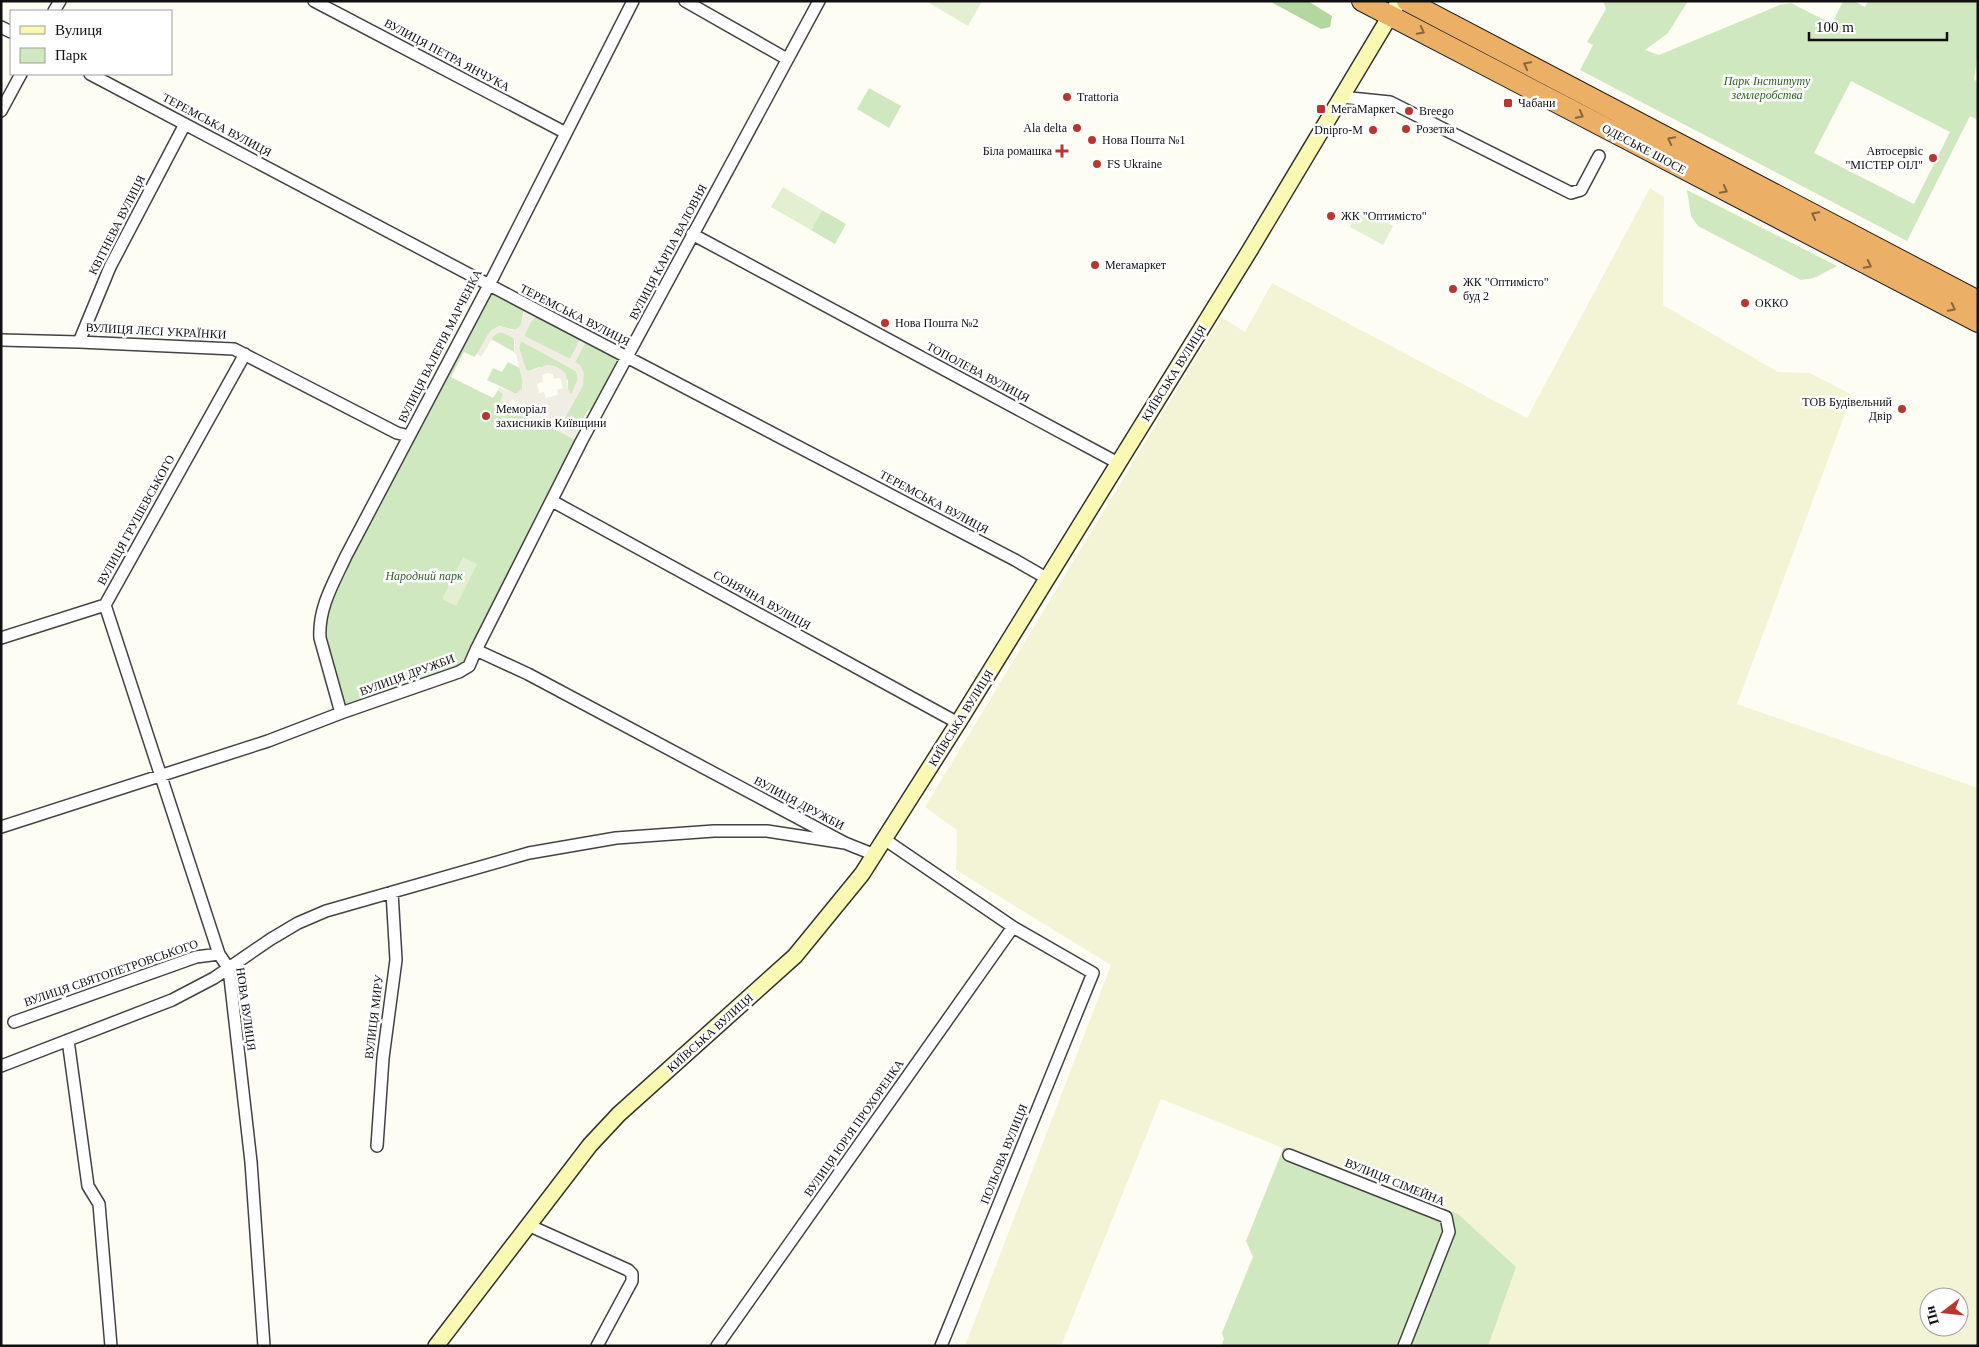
<svg xmlns="http://www.w3.org/2000/svg" width="1979" height="1347" viewBox="0 0 1979 1347" font-family="Georgia,serif">
<rect width="100%" height="100%" fill="#fefdf4"/>
<path fill="#f3f4d5" fill-rule="evenodd" d="M 1650,188 L 1664,197 L 1663,305 L 1778,372 L 1810,373 L 1852,395 L 1737,704 L 1978,788 L 1978,1346 L 1221,1346 L 1224,1339 L 1222,1333 L 1253,1257 L 1246,1241 L 1283,1148 L 1161,1099 L 1061,1346 L 965,1346 L 1111,965 L 956,870 L 957,830 L 925,807 L 1221,317 L 1245,332 L 1272,283 L 1527,418 ZM 1929,1297 L 1959,1297 L 1959,1327 L 1929,1327 Z"/>
<path fill="#d0e8bf" fill-rule="evenodd" d="M 1603,1 L 1688,1 L 1668,33 L 1645,50 L 1659,55 L 1780,5 L 1791,3 L 1832,24 L 1843,1 L 1854,1 L 1865,7 L 1868,1 L 1978,1 L 1978,53 L 1974,79 L 1978,83 L 1978,120 L 1970,116 L 1907,241 L 1580,70 L 1593,45 L 1587,42 L 1606,9 ZM 1851,81 L 1950,132 L 1914,204 L 1814,153 Z
M 869,88 L 901,106 L 889,128 L 857,109 Z
M 1687,190 L 1837,266 L 1814,278 L 1801,280 L 1698,226 L 1691,216 Z
M 822,210 L 846,224 L 835,244 L 811,230 Z
M 493,294 L 524,309 L 521,326 L 515,330 L 499,326 C 485,333 485,348 474,357 L 464,352 L 451,377 L 493,398 L 498,390 L 503,394 L 501,402 L 578,441 L 464,662 L 457,668 L 354,705 L 347,705 L 343,702 L 325,637 C 324,624 327,609 332,598 C 338,585 350,572 349,558 L 487,297 Z
M 537,315 L 581,338 L 570,359 L 524,336 L 530,323 Z
M 498,332 L 505,333 L 514,338 L 514,352 L 491,339 Z
M 521,341 L 576,371 L 578,379 L 571,395 L 568,389 L 568,380 L 539,367 L 529,371 L 526,370 L 519,348 Z
M 586,341 L 620,359 L 594,410 L 588,410 L 578,429 L 572,431 L 561,425 L 583,385 L 575,362 Z
M 508,362 L 520,368 L 523,378 L 522,389 L 516,394 L 487,380 L 493,368 L 502,372 Z
M 1284,1147 L 1458,1214 L 1516,1267 L 1488,1346 L 1221,1346 L 1224,1339 L 1222,1333 L 1253,1257 L 1246,1241 Z"/>
<path fill="#b3d89f" d="M 1269,1 L 1308,1 L 1332,16 L 1330,27 L 1321,29 Z"/>
<path fill="#e2efd0" d="M 926,1 L 982,1 L 968,26 Z
M 783,187 L 822,210 L 811,230 L 771,207 Z
M 1360,208 L 1393,226 L 1383,245 L 1350,227 Z
M 463,557 L 477,564 L 456,606 L 442,599 Z"/>
<path fill="#f0ede2" fill-rule="evenodd" d="M 524,309 L 537,315 L 530,323 L 524,336 L 570,359 L 581,338 L 586,341 L 575,362 L 580,365 L 584,373 L 583,385 L 561,425 L 572,431 L 577,429 L 588,410 L 594,410 L 578,441 L 517,410 L 520,404 L 512,399 L 508,406 L 500,402 L 503,394 L 498,390 L 499,387 L 516,394 L 522,389 L 523,384 L 516,354 L 514,352 L 515,341 L 512,337 L 501,332 L 495,334 L 481,357 L 477,354 L 488,334 L 493,329 L 501,326 L 511,330 L 518,329 L 523,320 ZM 521,341 L 576,371 L 578,379 L 571,395 L 568,389 L 566,374 L 562,370 L 555,366 L 547,365 L 529,371 L 526,370 L 519,348 ZM 546,373 L 553,374 L 554,379 L 560,378 L 563,388 L 557,390 L 558,395 L 546,398 L 544,392 L 539,393 L 537,384 L 543,382 L 542,376 Z"/>
<g fill="none" stroke-linecap="round" stroke-linejoin="round">
<g stroke="#434343" stroke-width="14">
<path id="street" d="M 314,1 L 566,133
M 685,1 L 787,59
M 54,11 L 60,1
M 1,27 L 11,32
M 90,74 L 533,308 L 1015,560 L 1048,579
M 1341,97 L 1390,102 L 1571,193 L 1581,190 L 1599,156
M 1,111 L 21,74
M 692,234 L 1118,463
M 1,340 L 79,342 L 234,349 L 397,433 L 409,436
M 79,342 L 110,267 L 185,124
M 552,501 L 958,723
M 105,605 L 219,954 L 229,969 L 251,1162 L 264,1346
M 1,638 L 105,605 L 245,354
M 476,650 L 581,442 L 819,1
M 341,713 L 320,638 C 318,608 334,582 346,556 L 489,285 L 633,1
M 1,827 L 268,741 L 341,713 L 459,672 L 469,666 L 476,650 L 528,674 L 845,843
M 884,839 L 1013,927 L 1093,973 L 941,1346
M 14,1022 L 196,957 L 219,954
M 68,1040 L 88,1186 L 99,1204 L 111,1346
M 1,1066 L 172,1000 L 214,978 L 271,939 L 298,923 L 326,911 L 529,853 L 616,838 L 714,831 L 767,831 L 845,843 L 875,855
M 377,1146 L 383,1058 L 396,960 L 392,892
M 1289,1155 L 1446,1217 L 1449,1232 L 1404,1346
M 528,1225 L 628,1270 L 632,1274 L 632,1281 L 597,1346
M 717,1346 L 1013,927"/>
</g>
<g stroke="#323232" stroke-width="18">
<path id="secondary" d="M 436,1346 L 590,1145 L 619,1114 L 795,956 L 862,874 L 958,723 L 1250,250 L 1399,1"/>
</g>
<g stroke="#212121" stroke-width="22">
<path id="highway" d="M 1362,1 L 1978,322
M 1407,1 L 1978,301"/>
</g>
<use href="#street" stroke="#fff" stroke-width="11"/>
<use href="#secondary" stroke="#faf9b4" stroke-width="15"/>
<use href="#highway" stroke="#ebaf65" stroke-width="20"/>
</g>
<defs><path id="oneway-chevron" d="M-2-3.5L2.5 0L-2 3.5" fill="none" stroke-width="1.6" stroke-linecap="round" stroke-linejoin="round" transform="scale(1.25)"/></defs>
<g stroke="#88673f">
<use href="#oneway-chevron" transform="translate(1421 31) rotate(27)"/>
<use href="#oneway-chevron" transform="translate(1527 65) rotate(-152)"/>
<use href="#oneway-chevron" transform="translate(1580 115) rotate(28)"/>
<use href="#oneway-chevron" transform="translate(1671 140) rotate(-153)"/>
<use href="#oneway-chevron" transform="translate(1724 190) rotate(28)"/>
<use href="#oneway-chevron" transform="translate(1815 215) rotate(-152)"/>
<use href="#oneway-chevron" transform="translate(1868 265) rotate(27)"/>
<use href="#oneway-chevron" transform="translate(1952 308) rotate(27)"/>
</g>
<g fill="#b93630" stroke="#fff" stroke-width="2">
<circle cx="1067" cy="97" r="5"/>
<rect x="1503" y="98" width="10" height="10" rx="2.5"/>
<rect x="1316" y="104" width="10" height="10" rx="2.5"/>
<circle cx="1409" cy="111" r="5"/>
<circle cx="1077" cy="128" r="5"/>
<circle cx="1406" cy="129" r="5"/>
<circle cx="1373" cy="130" r="5"/>
<circle cx="1092" cy="140" r="5"/>
<path d="M1059.5 143.5h5v5h5v5h-5v5h-5v-5h-5v-5h5z"/>
<circle cx="1933" cy="158" r="5"/>
<circle cx="1097" cy="164" r="5"/>
<circle cx="1331" cy="216" r="5"/>
<circle cx="1095" cy="265" r="5"/>
<circle cx="1453" cy="289" r="5"/>
<circle cx="1745" cy="303" r="5"/>
<circle cx="885" cy="323" r="5"/>
<circle cx="1902" cy="409" r="5"/>
<circle cx="486" cy="416" r="5"/>
</g>
<g text-anchor="middle" stroke-width="5" stroke-linejoin="round" paint-order="stroke">
<g font-size="12" fill="#101010" stroke="#fff">
<text transform="translate(447 55) rotate(28)" y="4">ВУЛИЦЯ ПЕТРА ЯНЧУКА</text>
<text transform="translate(217 125) rotate(28)" y="4">ТЕРЕМСЬКА ВУЛИЦЯ</text>
<text transform="translate(1644 149) rotate(28)" y="4">ОДЕСЬКЕ ШОСЕ</text>
<text transform="translate(117 225) rotate(-63)" y="4">КВІТНЕВА ВУЛИЦЯ</text>
<text transform="translate(668 252) rotate(-62)" y="4">ВУЛИЦЯ КАРПА ВАЛОВНЯ</text>
<text transform="translate(575 315) rotate(27)" y="4">ТЕРЕМСЬКА ВУЛИЦЯ</text>
<text transform="translate(156 331) rotate(3)" y="4">ВУЛИЦЯ ЛЕСІ УКРАЇНКИ</text>
<text transform="translate(440 346) rotate(-63)" y="4">ВУЛИЦЯ ВАЛЕРІЯ МАРЧЕНКА</text>
<text transform="translate(978 372) rotate(28)" y="4">ТОПОЛЕВА ВУЛИЦЯ</text>
<text transform="translate(1174 373) rotate(-58)" y="4">КИЇВСЬКА ВУЛИЦЯ</text>
<text transform="translate(934 502) rotate(28)" y="4">ТЕРЕМСЬКА ВУЛИЦЯ</text>
<text transform="translate(136 520) rotate(-61)" y="4">ВУЛИЦЯ ГРУШЕВСЬКОГО</text>
<text transform="translate(762 600) rotate(29)" y="4">СОНЯЧНА ВУЛИЦЯ</text>
<text transform="translate(407 675) rotate(-20)" y="4">ВУЛИЦЯ ДРУЖБИ</text>
<text transform="translate(961 718) rotate(-58)" y="4">КИЇВСЬКА ВУЛИЦЯ</text>
<text transform="translate(799 803) rotate(28)" y="4">ВУЛИЦЯ ДРУЖБИ</text>
<text transform="translate(111 973) rotate(-19)" y="4">ВУЛИЦЯ СВЯТОПЕТРОВСЬКОГО</text>
<text transform="translate(246 1009) rotate(82)" y="4">НОВА ВУЛИЦЯ</text>
<text transform="translate(374 1017) rotate(-83)" y="4">ВУЛИЦЯ МИРУ</text>
<text transform="translate(710 1033) rotate(-42)" y="4">КИЇВСЬКА ВУЛИЦЯ</text>
<text transform="translate(854 1128) rotate(-55)" y="4">ВУЛИЦЯ ЮРІЯ ПРОХОРЕНКА</text>
<text transform="translate(1004 1154) rotate(-68)" y="4">ПОЛЬОВА ВУЛИЦЯ</text>
<text transform="translate(1395 1182) rotate(22)" y="4">ВУЛИЦЯ СІМЕЙНА</text>
</g>
<g font-size="12" font-style="italic" fill="#2b6523" stroke="#fff">
<text x="1767" y="85">Парк Інституту<tspan x="1767" dy="14">землеробства</tspan></text>
<text x="424" y="580">Народний парк</text>
</g>
<g font-size="12" fill="#101010" stroke="#fff" text-anchor="start">
<text x="1077" y="101">Trattoria</text>
<text x="1518" y="107">Чабани</text>
<text x="1331" y="113">МегаМаркет</text>
<text x="1419" y="115">Breego</text>
<text x="1067" y="132" text-anchor="end">Ala delta</text>
<text x="1416" y="133">Розетка</text>
<text x="1363" y="134" text-anchor="end">Dnipro-M</text>
<text x="1102" y="144">Нова Пошта №1</text>
<text x="1052" y="155" text-anchor="end">Біла ромашка</text>
<text x="1923" y="155" text-anchor="end">Автосервіс<tspan x="1923" dy="14">"МІСТЕР ОІЛ"</tspan></text>
<text x="1107" y="168">FS Ukraine</text>
<text x="1341" y="220">ЖК "Оптимісто"</text>
<text x="1105" y="269">Мегамаркет</text>
<text x="1463" y="286">ЖК "Оптимісто"<tspan x="1463" dy="14">буд 2</tspan></text>
<text x="1755" y="307">ОККО</text>
<text x="895" y="327">Нова Пошта №2</text>
<text x="1892" y="406" text-anchor="end">ТОВ Будівельний<tspan x="1892" dy="14">Двір</tspan></text>
<text x="496" y="413">Меморіал<tspan x="496" dy="14">захисників Київщини</tspan></text>
</g>
</g>
<rect width="1979" height="1347" fill="none" stroke="#101010" stroke-width="5"/>
<rect x="10" y="10" width="162" height="65" fill="#ffffff" stroke="#9f9f9f"/>
<rect x="20" y="26" width="25" height="8" fill="#faf9b4" stroke="#9f9f9f"/>
<text x="55" y="35" font-size="15" fill="#101010">Вулиця</text>
<rect x="20" y="48" width="25" height="15" fill="#d0e8bf" stroke="#9f9f9f"/>
<text x="55" y="60" font-size="15" fill="#101010">Парк</text>
<g transform="translate(1944 1312) rotate(254)"><circle r="24" fill="#ffffff" stroke="#9f9f9f"/>
<path d="M0-4L9 19L0 12L-9 19Z" fill="#b93630"/>
<text y="-8" font-size="14" font-weight="bold" text-anchor="middle" fill="#101010">Пн</text>
</g>
<path d="M1809 32v8h138v-8" fill="none" stroke="#101010" stroke-width="2.5"/>
<text x="1816" y="32" font-size="15" fill="#101010" stroke="#ffffff" stroke-width="4" paint-order="stroke">100 m</text>
</svg>
